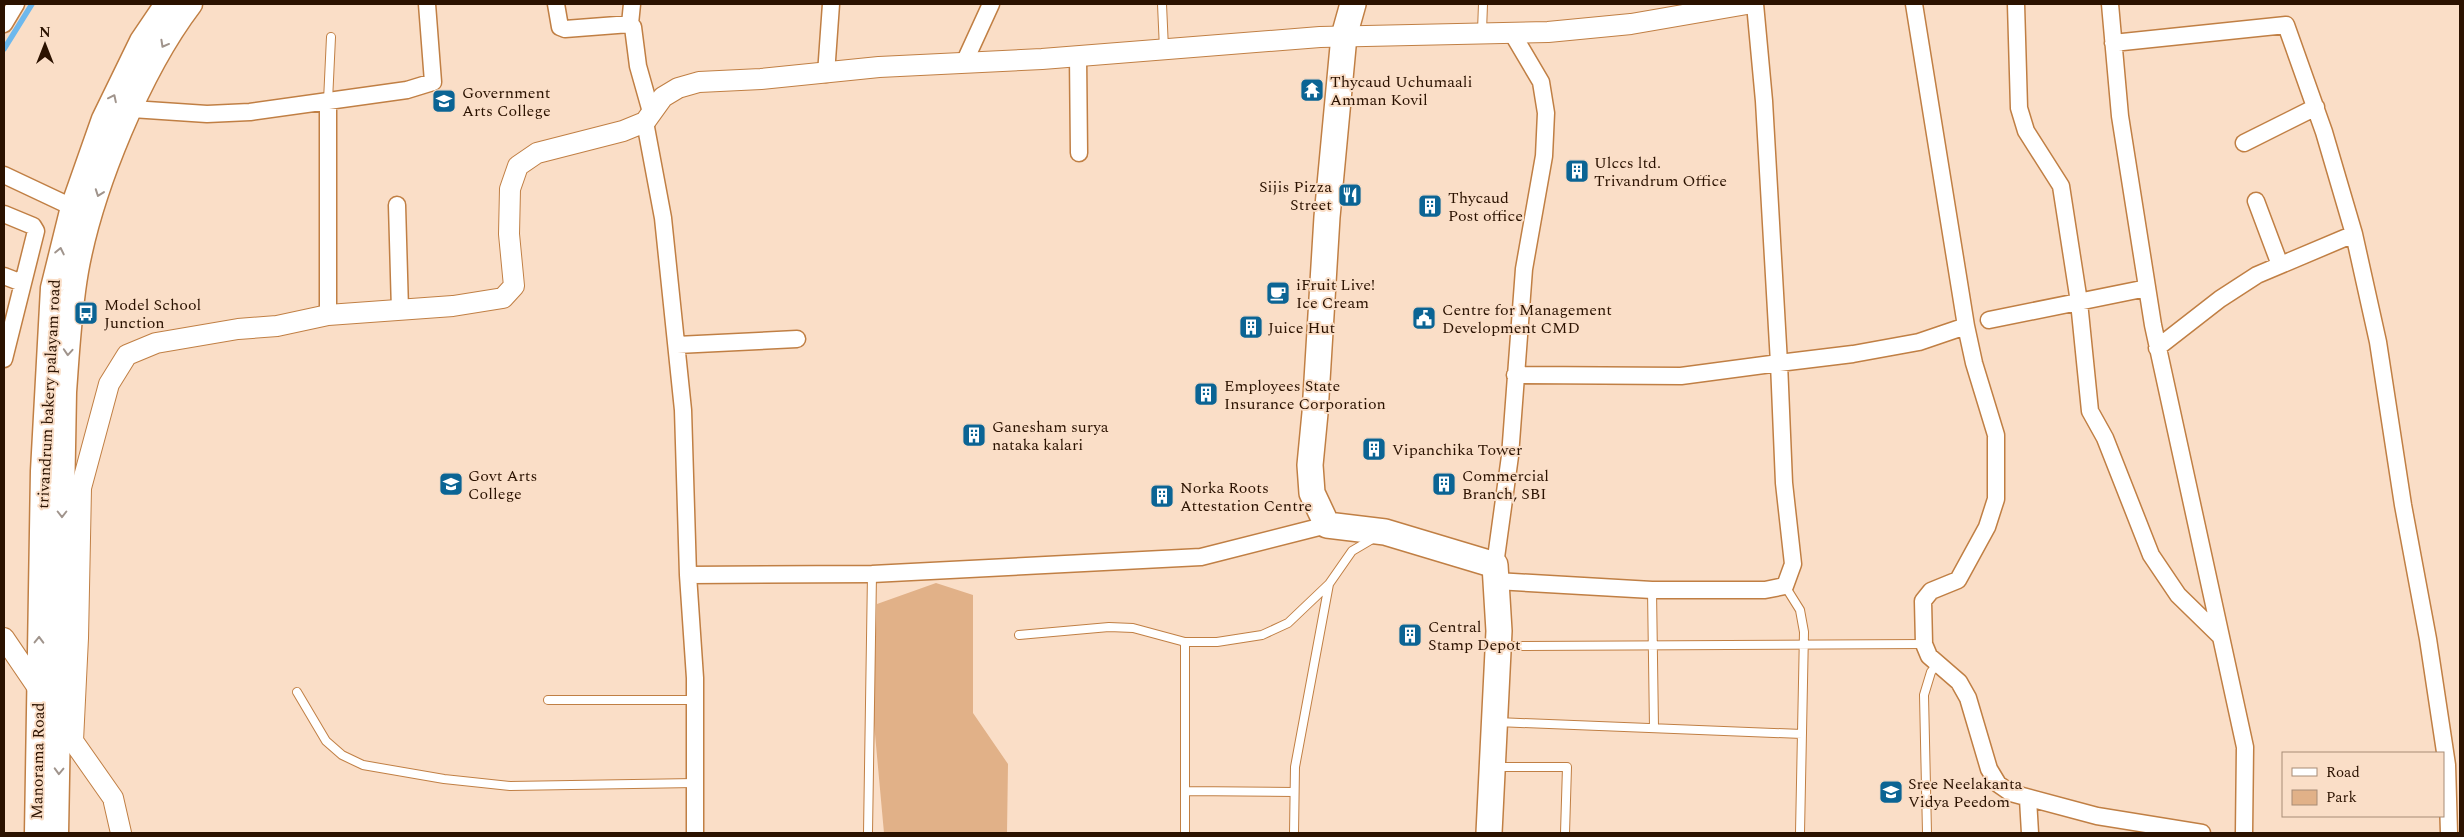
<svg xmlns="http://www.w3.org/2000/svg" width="2464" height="837" viewBox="0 0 2464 837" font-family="Spectral,serif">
<rect width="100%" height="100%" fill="#fadec7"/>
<path fill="#e1b188" d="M 936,583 L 973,595 L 973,713 L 1008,764 L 1007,833 L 884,833 L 873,712 L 877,604 Z"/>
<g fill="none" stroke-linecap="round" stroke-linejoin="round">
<path stroke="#6db8ed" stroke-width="5.5" d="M 4,49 L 32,4"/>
<g stroke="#c07f44" stroke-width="10">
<path id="service" d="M 1162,4 L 1164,49
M 1482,31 L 1483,4
M 328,101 L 331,37
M 1785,586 L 1800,610 L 1804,632 L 1800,833
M 1652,590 L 1654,728
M 1019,635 L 1109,627 L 1133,628 L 1185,642 L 1217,642 L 1262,635 L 1288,623 L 1329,584
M 1185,642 L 1185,833
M 1501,646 L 1924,644
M 297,692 L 326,741 L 342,755 L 363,765 L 444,779 L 510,786 L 695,783
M 548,700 L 695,700
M 1497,722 L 1802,734
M 1495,767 L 1567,767 L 1565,833
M 1185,791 L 1294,792
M 868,833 L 872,574
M 1294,833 L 1295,767 L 1329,584 L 1352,551 L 1374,538
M 1927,833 L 1924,695 L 1931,672 L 1938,663"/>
</g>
<g stroke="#c07f44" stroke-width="19">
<path id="minor" d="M 556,4 L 560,27 L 565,29 L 630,24
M 632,4 L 630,24 L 633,27 L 638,66 L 651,112
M 2016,4 L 2019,108 L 2026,131 L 2061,186 L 2079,302 L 2090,411 L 2105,438 L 2151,555 L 2178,595 L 2219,635
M 2110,4 L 2120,116 L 2153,325 L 2245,747 L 2244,833
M 4,24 L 16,4
M 2113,43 L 2286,25 L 2324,132 L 2354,234 L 2378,342 L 2403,505 L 2428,639 L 2447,765 L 2449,833
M 1078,56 L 1079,153
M 964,63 L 991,4
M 826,74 L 831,4
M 328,101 L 328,315
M 132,109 L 207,114 L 250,112 L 407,90 L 433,82 L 427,4
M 645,122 L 663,218 L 683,410 L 688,575 L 695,678 L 695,833
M 2244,143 L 2316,107
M 4,175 L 72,207
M 2256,201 L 2280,265
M 397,205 L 400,310
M 4,214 L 33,226 L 36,231 L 4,359
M 4,276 L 22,283
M 1989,320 L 2147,288
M 1966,326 L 1974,363 L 1996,435 L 1996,499 L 1987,527 L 1958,580 L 1931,591 L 1923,601 L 1924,644 L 1929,656 L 1959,682 L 1968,698 L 1989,769 L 1998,784 L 2011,793 L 2097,816 L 2202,833
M 677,345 L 797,339
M 2157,348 L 2220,299 L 2257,275 L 2354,234
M 1515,375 L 1681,376 L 1779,363 L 1764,101 L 1755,4
M 1495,565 L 1510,456 L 1524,269 L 1544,156 L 1546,113 L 1541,82 L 1512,33
M 688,575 L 872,574 L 1201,557 L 1327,525
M 1496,581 L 1652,590 L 1765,590 L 1785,586 L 1793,564 L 1784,483 L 1779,363 L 1853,354 L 1919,342 L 1966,326 L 1914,4
M 2028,799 L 2030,833"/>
</g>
<g stroke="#c07f44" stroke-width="22">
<path id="tertiary" d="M 4,638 L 42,694
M 66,731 L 113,798 L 121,833
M 73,741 L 78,638 L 81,488 L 109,384 L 127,355 L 156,343 L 238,329 L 277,326 L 328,315 L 453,306 L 503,298 L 514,286 L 509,234 L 510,189 L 518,166 L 537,153 L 623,131 L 645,122 L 663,97 L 678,88 L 699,82 L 761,79 L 879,67 L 1042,59 L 1320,37 L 1548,32 L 1631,24 L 1747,4"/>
</g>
<g stroke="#c07f44" stroke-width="25">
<path id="secondary" d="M 36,833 L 42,471 L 52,288 L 72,207 L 103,119 L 141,41 L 166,4
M 57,833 L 65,392 C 68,352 70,311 77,271 C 92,188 140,71 191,4"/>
</g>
<g stroke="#c07f44" stroke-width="28">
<path id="primary" d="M 1353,4 L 1344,36 L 1327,217 L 1315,413 L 1310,465 L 1312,493 L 1327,525 L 1385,532 L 1495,565 L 1499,631 L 1489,833"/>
</g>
<use href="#service" stroke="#fff" stroke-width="8"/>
<use href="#minor" stroke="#fff" stroke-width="16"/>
<use href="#tertiary" stroke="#fff" stroke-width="20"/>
<use href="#secondary" stroke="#fff" stroke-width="22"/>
<use href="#primary" stroke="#fff" stroke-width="25"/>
</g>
<defs><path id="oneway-chevron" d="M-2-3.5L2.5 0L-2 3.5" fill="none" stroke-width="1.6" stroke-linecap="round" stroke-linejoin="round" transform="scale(1.25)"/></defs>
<g stroke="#a0948c">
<use href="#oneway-chevron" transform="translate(164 44) rotate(119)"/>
<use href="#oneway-chevron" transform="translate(113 98) rotate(-64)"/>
<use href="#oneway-chevron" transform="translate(99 193) rotate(110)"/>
<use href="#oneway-chevron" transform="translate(60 251) rotate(-78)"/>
<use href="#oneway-chevron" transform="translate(68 352) rotate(94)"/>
<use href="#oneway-chevron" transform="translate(62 514) rotate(90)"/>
<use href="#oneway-chevron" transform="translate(39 640) rotate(-89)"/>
<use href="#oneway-chevron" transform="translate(59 771) rotate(92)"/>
</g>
<defs>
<g id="temple-square" transform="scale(1.25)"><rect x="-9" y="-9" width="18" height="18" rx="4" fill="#0b6494" stroke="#fadec7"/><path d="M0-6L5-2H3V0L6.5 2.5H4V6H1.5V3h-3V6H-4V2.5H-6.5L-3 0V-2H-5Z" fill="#fff"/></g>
<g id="university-square" transform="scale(1.25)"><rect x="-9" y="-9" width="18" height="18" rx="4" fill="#0b6494" stroke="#fadec7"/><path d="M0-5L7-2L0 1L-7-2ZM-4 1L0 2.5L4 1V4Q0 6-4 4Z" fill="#fff"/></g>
<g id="building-square" transform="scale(1.25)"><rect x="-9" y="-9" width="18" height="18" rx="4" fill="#0b6494" stroke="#fadec7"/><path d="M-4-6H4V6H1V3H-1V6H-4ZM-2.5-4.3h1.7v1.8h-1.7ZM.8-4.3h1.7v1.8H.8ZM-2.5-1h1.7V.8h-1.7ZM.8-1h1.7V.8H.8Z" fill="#fff"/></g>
<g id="restaurant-square" transform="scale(1.25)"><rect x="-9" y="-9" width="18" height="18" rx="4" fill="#0b6494" stroke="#fadec7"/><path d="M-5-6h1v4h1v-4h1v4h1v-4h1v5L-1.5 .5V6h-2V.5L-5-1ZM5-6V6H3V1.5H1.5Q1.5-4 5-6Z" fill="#fff"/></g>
<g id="cafe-square" transform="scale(1.25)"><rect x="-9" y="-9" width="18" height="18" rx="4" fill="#0b6494" stroke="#fadec7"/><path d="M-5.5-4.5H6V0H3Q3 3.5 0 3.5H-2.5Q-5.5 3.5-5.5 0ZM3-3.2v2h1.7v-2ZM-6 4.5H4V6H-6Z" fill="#fff"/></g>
<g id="bus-square" transform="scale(1.25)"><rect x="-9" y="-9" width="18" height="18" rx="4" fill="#0b6494" stroke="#fadec7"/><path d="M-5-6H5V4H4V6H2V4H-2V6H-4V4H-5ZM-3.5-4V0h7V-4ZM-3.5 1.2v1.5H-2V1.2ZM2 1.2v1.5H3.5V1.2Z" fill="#fff"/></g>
<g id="civic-square" transform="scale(1.25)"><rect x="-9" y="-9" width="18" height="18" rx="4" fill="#0b6494" stroke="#fadec7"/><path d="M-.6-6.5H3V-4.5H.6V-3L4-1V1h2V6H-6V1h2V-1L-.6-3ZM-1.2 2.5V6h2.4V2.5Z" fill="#fff"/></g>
<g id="school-square" transform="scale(1.25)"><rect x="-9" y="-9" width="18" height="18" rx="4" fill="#0b6494" stroke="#fadec7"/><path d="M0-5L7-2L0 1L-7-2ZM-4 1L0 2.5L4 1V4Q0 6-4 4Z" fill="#fff"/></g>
</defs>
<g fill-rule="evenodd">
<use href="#temple-square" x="1312" y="90"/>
<use href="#university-square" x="444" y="101"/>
<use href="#building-square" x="1577" y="171"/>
<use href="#restaurant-square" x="1350" y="195"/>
<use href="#building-square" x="1430" y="206"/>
<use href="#cafe-square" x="1278" y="293"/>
<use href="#bus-square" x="86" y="313"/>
<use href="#civic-square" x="1424" y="318"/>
<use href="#building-square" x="1251" y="327"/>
<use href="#building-square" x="1206" y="394"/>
<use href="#building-square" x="974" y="435"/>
<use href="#building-square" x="1374" y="449"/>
<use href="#university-square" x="451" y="484"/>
<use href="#building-square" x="1444" y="484"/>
<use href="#building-square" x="1162" y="496"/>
<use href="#building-square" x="1410" y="635"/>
<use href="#school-square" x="1891" y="792"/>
</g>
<g text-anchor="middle" stroke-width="4" stroke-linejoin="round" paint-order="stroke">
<g font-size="16" fill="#2b1200" stroke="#fadec7" text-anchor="start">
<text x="1330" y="87">Thycaud Uchumaali<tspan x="1330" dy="18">Amman Kovil</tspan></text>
<text x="462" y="98">Government<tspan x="462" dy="18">Arts College</tspan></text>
<text x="1594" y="168">Ulccs ltd.<tspan x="1594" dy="18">Trivandrum Office</tspan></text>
<text x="1332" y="192" text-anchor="end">Sijis Pizza<tspan x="1332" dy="18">Street</tspan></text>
<text x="1448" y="203">Thycaud<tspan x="1448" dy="18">Post office</tspan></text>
<text x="1296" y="290">iFruit Live!<tspan x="1296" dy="18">Ice Cream</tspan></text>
<text x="104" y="310">Model School<tspan x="104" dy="18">Junction</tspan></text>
<text x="1442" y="315">Centre for Management<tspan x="1442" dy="18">Development CMD</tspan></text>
<text x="1268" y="333">Juice Hut</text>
<text x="1224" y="391">Employees State<tspan x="1224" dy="18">Insurance Corporation</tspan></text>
<text x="992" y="432">Ganesham surya<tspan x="992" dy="18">nataka kalari</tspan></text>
<text x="1392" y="455">Vipanchika Tower</text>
<text x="468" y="481">Govt Arts<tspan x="468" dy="18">College</tspan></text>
<text x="1462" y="481">Commercial<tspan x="1462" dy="18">Branch, SBI</tspan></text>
<text x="1180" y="493">Norka Roots<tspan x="1180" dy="18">Attestation Centre</tspan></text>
<text x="1428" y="632">Central<tspan x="1428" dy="18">Stamp Depot</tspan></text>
<text x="1908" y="789">Sree Neelakanta<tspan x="1908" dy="18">Vidya Peedom</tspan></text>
</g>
<g font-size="16" fill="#2b1200" stroke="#fadec7">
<text transform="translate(48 394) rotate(-87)" y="6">trivandrum bakery palayam road</text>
<text transform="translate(37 761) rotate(-89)" y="6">Manorama Road</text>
</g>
</g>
<rect width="2464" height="837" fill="none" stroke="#2b1200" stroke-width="10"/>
<rect x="2282" y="752" width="162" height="65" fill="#fadec7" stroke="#a78c77"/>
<rect x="2292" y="768" width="25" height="8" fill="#ffffff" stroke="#a78c77"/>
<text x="2326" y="777" font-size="15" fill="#2b1200">Road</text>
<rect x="2292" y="790" width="25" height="15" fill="#e1b188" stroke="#a78c77"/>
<text x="2326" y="802" font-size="15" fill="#2b1200">Park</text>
<g transform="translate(45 45)" stroke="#fadec7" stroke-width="4" paint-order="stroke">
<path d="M0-4L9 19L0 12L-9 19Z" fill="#2b1200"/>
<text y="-8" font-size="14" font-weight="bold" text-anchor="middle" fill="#2b1200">N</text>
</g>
</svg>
